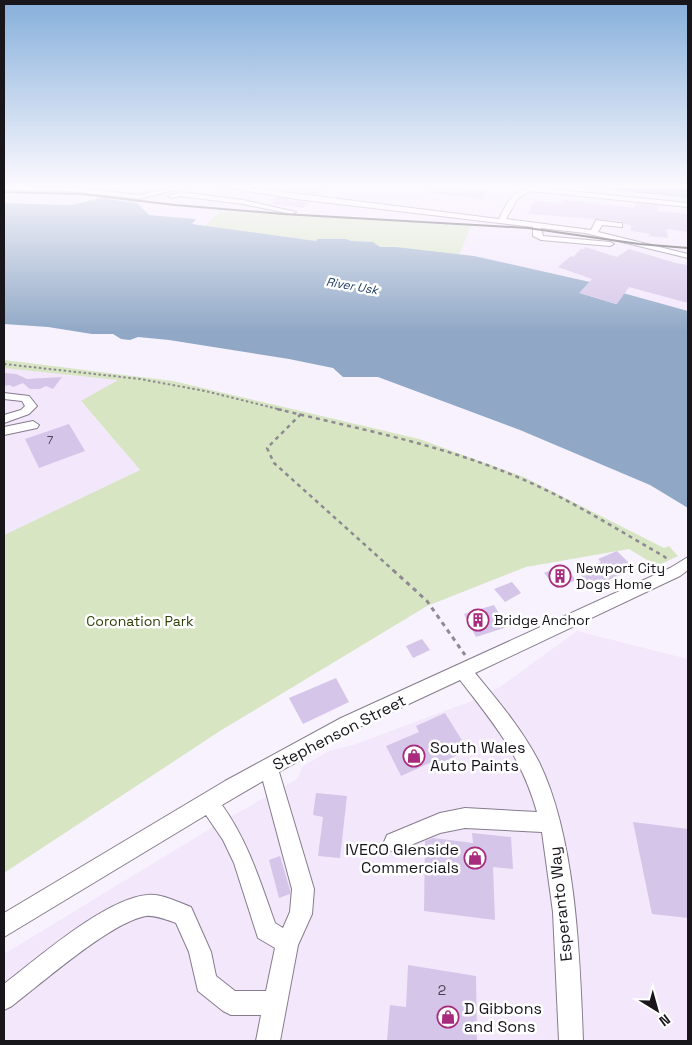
<svg xmlns="http://www.w3.org/2000/svg" width="692" height="1045" viewBox="0 0 692 1045" font-family="'Space Grotesk',sans-serif">
<rect width="100%" height="100%" fill="#f8f2fe"/>
<path fill="#f3e7fc" d="M 4,186 L 688,186 L 688,311 L 623,293 L 616,304 L 580,293 L 589,282 L 474,256 L 316,241 L 191,224 L 196,219 L 149,215 L 137,203 L 100,198 L 71,205 L 4,203 Z
M 4,368 L 119,380 L 81,402 L 140,470 L 4,535 Z
M 577,631 L 688,659 L 688,1041 L 4,1041 L 4,954 L 213,827 L 297,779 L 303,766 L 329,751 L 353,745 L 469,702 L 500,687 Z"/>
<path fill="#d7e5c3" d="M 220,211 L 471,226 L 459,255 L 396,247 L 380,247 L 373,242 L 316,241 L 205,226 Z
M 4,360 L 173,381 L 419,439 L 524,477 L 664,548 L 669,546 L 678,556 L 657,566 L 629,549 L 526,567 L 427,606 L 220,731 L 4,873 L 4,535 L 140,470 L 81,401 L 118,380 L 4,368 Z"/>
<path fill="#90a8c6" d="M 576,186 L 688,186 L 688,198 Z
M 100,198 L 137,203 L 149,215 L 196,219 L 192,224 L 316,241 L 318,239 L 346,239 L 351,241 L 373,242 L 380,247 L 396,247 L 474,256 L 590,282 L 580,293 L 616,304 L 623,293 L 688,311 L 688,508 L 650,485 L 520,430 L 378,377 L 343,377 L 333,368 L 289,359 L 169,340 L 138,337 L 130,340 L 121,339 L 113,334 L 92,334 L 48,327 L 4,324 L 4,203 L 71,205 Z"/>
<path fill="#d5c5e8" d="M 290,186 L 324,186 L 316,194 L 285,190 Z
M 430,186 L 455,186 L 486,190 L 482,199 L 430,193 Z
M 278,198 L 296,201 L 309,202 L 303,208 L 271,204 Z
M 564,200 L 634,208 L 635,203 L 659,206 L 657,211 L 688,214 L 688,232 L 667,229 L 668,238 L 648,236 L 651,234 L 631,231 L 631,225 L 624,224 L 622,221 L 528,214 L 534,201 L 563,204 Z
M 585,247 L 617,257 L 629,249 L 676,263 L 688,265 L 688,303 L 629,287 L 617,304 L 579,293 L 592,279 L 558,267 L 571,256 L 573,257 L 581,249 L 584,249 Z
M 4,373 L 16,374 L 27,379 L 62,377 L 53,389 L 46,386 L 40,389 L 30,389 L 23,383 L 13,387 L 10,385 L 4,386 Z
M 69,424 L 85,451 L 39,468 L 25,439 Z
M 617,551 L 635,569 L 592,587 L 578,572 L 601,562 L 598,559 Z
M 563,565 L 576,580 L 557,588 L 544,573 Z
M 512,582 L 521,593 L 505,602 L 494,589 Z
M 494,605 L 507,627 L 476,637 L 464,614 Z
M 422,639 L 430,650 L 413,658 L 406,646 Z
M 336,678 L 349,702 L 303,724 L 289,698 Z
M 445,713 L 468,750 L 437,765 L 434,761 L 401,776 L 386,746 L 419,732 L 416,726 Z
M 316,793 L 347,796 L 340,858 L 318,856 L 323,817 L 313,815 Z
M 633,822 L 688,829 L 688,918 L 652,914 Z
M 472,833 L 511,837 L 513,869 L 493,867 L 495,920 L 424,911 L 425,841 L 433,838 L 473,843 Z
M 280,856 L 290,890 L 290,894 L 279,898 L 269,860 Z
M 408,965 L 476,976 L 477,1041 L 387,1041 L 390,1005 L 406,1007 Z"/>
<g fill="none" stroke-linecap="round" stroke-linejoin="round">
<g stroke="#867c8d" stroke-width="2">
<path id="minor" d="M 4,186 L 71,187 L 139,195 L 178,186 L 190,186 L 139,199 L 71,191 L 4,190 Z
M 219,186 L 236,186 L 499,219 C 507,202 513,191 531,187 L 688,203 L 688,207 L 531,191 L 518,198 L 506,219 L 591,230 L 596,220 L 619,223 L 622,223 L 622,227 L 602,225 L 598,232 L 688,254 L 688,258 L 585,233 L 541,228 L 543,236 L 610,242 L 614,244 L 610,246 L 541,240 L 533,236 L 533,227 L 296,199 Z
M 180,192 L 243,200 L 296,212 L 292,214 L 243,204 L 180,196 L 172,198 L 168,196 Z
M 4,393 L 29,396 L 37,406 L 29,414 L 4,423 L 4,415 L 21,410 L 25,406 L 22,401 L 4,399 Z
M 33,421 L 39,425 L 37,428 L 4,435 L 4,427 Z
M 688,557 L 688,570 L 680,576 L 475,673 C 498,701 522,729 539,762 C 576,838 580,957 583,1041 L 559,1041 L 553,912 L 542,832 L 465,828 L 440,833 L 394,852 L 387,849 L 384,842 L 387,835 L 440,813 L 465,808 L 537,812 C 521,756 495,725 460,680 L 353,730 L 279,772 L 314,889 L 312,914 L 298,945 L 280,1041 L 256,1041 L 261,1015 L 231,1015 L 223,1011 L 198,991 L 189,952 L 176,923 C 167,920 155,915 146,916 C 111,922 42,983 12,1006 L 4,1010 L 4,984 C 38,958 105,899 147,895 C 160,893 178,902 191,907 L 211,952 L 216,976 L 235,991 L 266,991 L 275,948 L 258,938 L 234,863 L 223,840 L 206,815 L 4,937 L 4,913 L 225,781 L 341,718 L 670,568 ZM 263,781 L 292,889 L 290,912 L 283,928 L 275,923 C 260,881 248,841 222,805 Z"/>
</g>
<path stroke="#8e8992" stroke-width="2" stroke-dasharray="2.5 2.5" stroke-linecap="butt" d="M 4,364 L 140,379 L 205,391 L 282,410"/>
<path stroke="#8e8992" stroke-width="2.5" stroke-dasharray="4 4" stroke-linecap="butt" d="M 277,409 C 359,429 444,445 522,479 C 571,500 618,530 665,557 L 668,561
M 301,414 L 267,448 L 274,463 L 394,571"/>
<path stroke="#8e8992" stroke-width="3" stroke-dasharray="4.5 4.5" stroke-linecap="butt" d="M 393,570 L 427,601 L 465,655"/>
<use href="#minor" fill="#fff" fill-rule="evenodd"/>
<path stroke="#38343b" stroke-width="2" d="M 4,192 L 81,194 L 175,205 L 283,214 L 528,228 L 639,244 L 688,248"/>
</g>
<linearGradient id="sky" x2="0" y2="1"><stop stop-color="#85afda"/><stop offset="0.56" stop-color="#fcf9ff"/><stop offset="1" stop-color="#fcf9ff" stop-opacity="0"/></linearGradient>
<rect width="692" height="332" fill="url(#sky)"/>
<defs>
<g id="building-ring" transform="scale(1.125)"><circle r="9.5" fill="#fff" stroke="#a82b7d" stroke-width="1.5"/><path d="M-4-6H4V6H1V3H-1V6H-4ZM-2.5-4.3h1.7v1.8h-1.7ZM.8-4.3h1.7v1.8H.8ZM-2.5-1h1.7V.8h-1.7ZM.8-1h1.7V.8H.8Z" fill="#a82b7d"/></g>
<g id="shop-ring" transform="scale(1.125)"><circle r="9.5" fill="#fff" stroke="#a82b7d" stroke-width="1.5"/><path d="M-5-2.5h2.3a2.7 3.5 0 0 1 5.4 0H5L5.5 6h-11ZM-1.5-2.5h3a1.5 2.3 0 0 0-3 0Z" fill="#a82b7d"/></g>
</defs>
<g fill-rule="evenodd">
<use href="#building-ring" x="560" y="576"/>
<use href="#building-ring" x="478" y="620"/>
<use href="#shop-ring" x="414" y="756"/>
<use href="#shop-ring" x="475" y="858"/>
<use href="#shop-ring" x="448" y="1017"/>
</g>
<g text-anchor="middle" stroke-width="5" stroke-linejoin="round" paint-order="stroke">
<g font-size="11" fill="#47414e">
<text x="50" y="444">7</text>
</g>
<g font-size="12" font-style="italic" fill="#15375f" stroke="#fff">
<text transform="translate(352 286) rotate(10)" y="4">River Usk</text>
</g>
<g font-size="14" fill="#18151b" stroke="#fff" text-anchor="start">
<text x="576" y="573">Newport City<tspan x="576" dy="16">Dogs Home</tspan></text>
<text x="494" y="625">Bridge Anchor</text>
</g>
<g font-size="14" fill="#2f4007" stroke="#fff">
<text x="140" y="626">Coronation Park</text>
</g>
<g font-size="14" fill="#47414e">
<text x="442" y="995">2</text>
</g>
<g font-size="16" fill="#18151b" stroke="#fff">
<text transform="translate(339 732) rotate(-27)" y="6">Stephenson Street</text>
<text transform="translate(560 904) rotate(-96)" y="6">Esperanto Way</text>
</g>
<g font-size="16" fill="#18151b" stroke="#fff" text-anchor="start">
<text x="430" y="753">South Wales<tspan x="430" dy="18">Auto Paints</tspan></text>
<text x="459" y="855" text-anchor="end">IVECO Glenside<tspan x="459" dy="18">Commercials</tspan></text>
<text x="464" y="1014">D Gibbons<tspan x="464" dy="18">and Sons</tspan></text>
</g>
</g>
<rect width="692" height="1045" fill="none" stroke="#18151b" stroke-width="10"/>
<g transform="translate(657 1010) rotate(143)" stroke="#ffffff" stroke-width="4" paint-order="stroke">
<path d="M0-4L9 19L0 12L-9 19Z" fill="#18151b"/>
<text y="-8" font-size="14" font-weight="bold" text-anchor="middle" fill="#18151b">N</text>
</g>
</svg>
